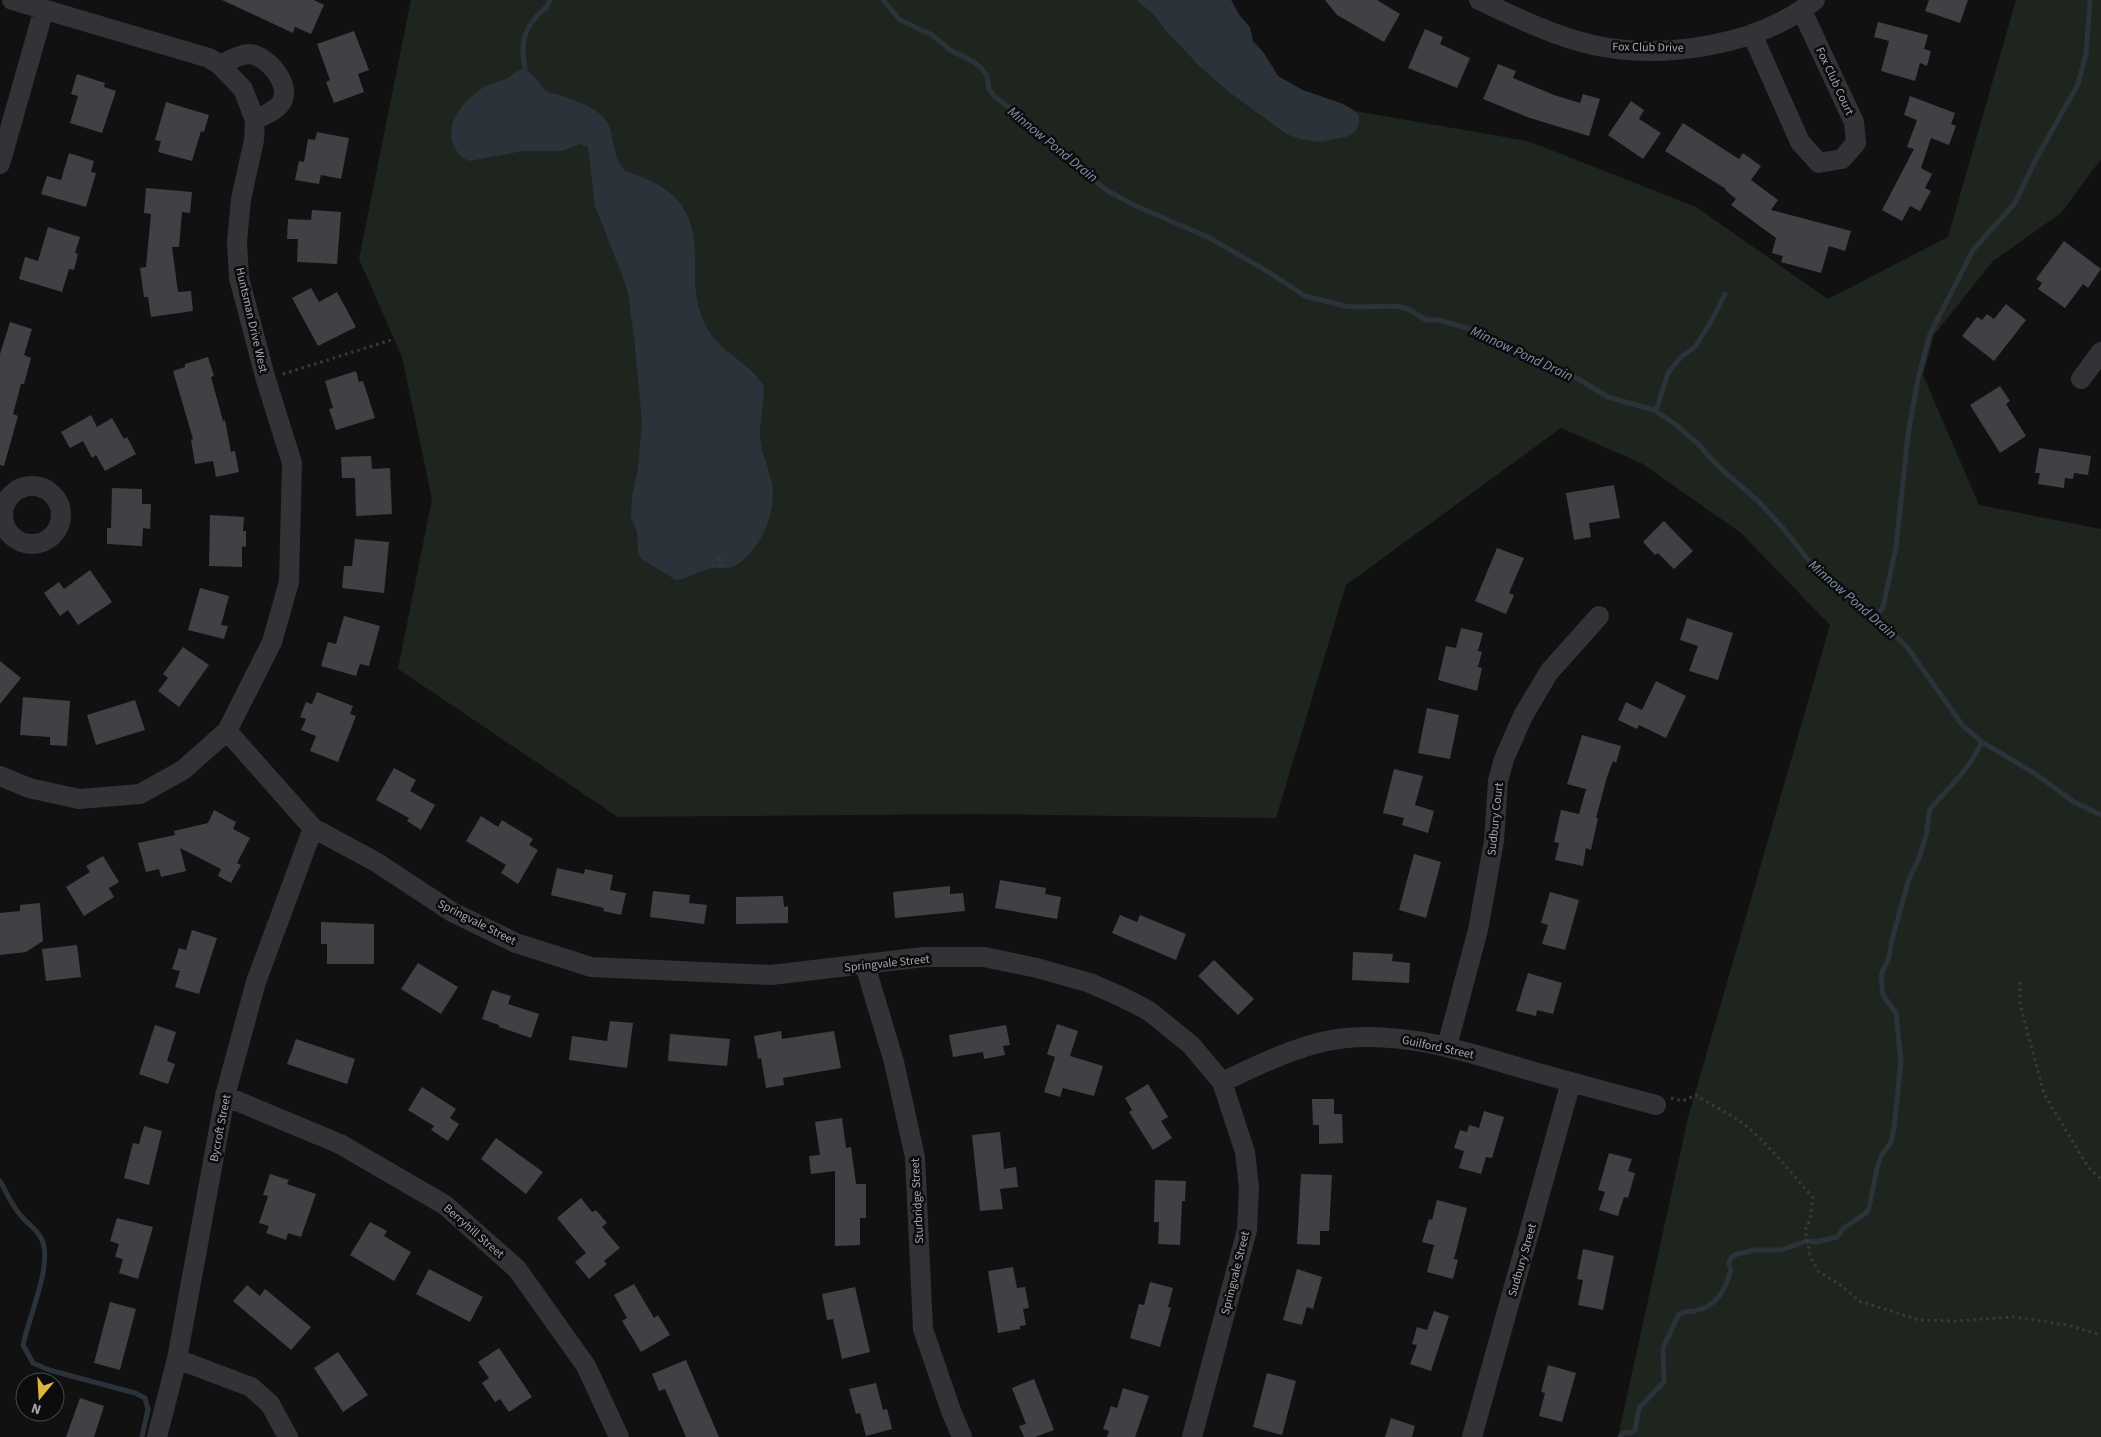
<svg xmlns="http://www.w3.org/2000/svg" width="2101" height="1437" viewBox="0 0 2101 1437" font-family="'Source Sans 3',sans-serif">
<rect width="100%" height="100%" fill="#111112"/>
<path fill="#1e251f" d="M 411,0 L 1136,0 L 1152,13 L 1167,32 L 1198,65 L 1230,93 L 1286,134 L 1356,131 C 1359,123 1361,118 1355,111 L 1528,141 L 1696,207 L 1828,299 L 1948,237 L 2016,0 L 2101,0 L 2101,159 L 2061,213 L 1992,262 L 1934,335 L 1923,375 L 1979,505 L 2101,529 L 2101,1437 L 1618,1437 L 1688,1118 L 1830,625 L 1741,533 L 1643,464 L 1561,428 L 1346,585 L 1276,818 L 972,814 L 618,817 L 398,669 L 432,499 L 402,357 L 359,259 Z"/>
<path fill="#2c3239" d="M 1136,0 L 1231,0 L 1240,16 L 1250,27 L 1253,41 L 1264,53 L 1278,76 L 1303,90 L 1343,104 L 1355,111 L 1359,116 L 1359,122 L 1356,131 L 1346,137 L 1320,142 L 1300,139 L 1286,134 L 1230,93 L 1198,65 L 1167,32 L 1152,13 Z
M 522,69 C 538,74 536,84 548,92 C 566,97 604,107 610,128 C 614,142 614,160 625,171 C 678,188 696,209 695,265 C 695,288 695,303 705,324 C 719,354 750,361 764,387 C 764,407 758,425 761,445 C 764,461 773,477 773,494 C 773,520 758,552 735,566 C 727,570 717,566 708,569 C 697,572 687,579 676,580 L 643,560 L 638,554 L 637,531 L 631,519 L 632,496 L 638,468 L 642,422 L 634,337 L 628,293 L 624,280 L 595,206 L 588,147 L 579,144 L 562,151 L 523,151 L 469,161 C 460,157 455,150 452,141 C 447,120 465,100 481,89 C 488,84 497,82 506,79 C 512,76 516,71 522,69 Z"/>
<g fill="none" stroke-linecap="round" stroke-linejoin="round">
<path stroke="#2c3239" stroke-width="5" d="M 883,0 L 900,20 L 932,35 L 950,50 L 974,62 L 981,68 L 987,76 L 989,89 L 994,96 L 1049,138 L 1070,155 L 1082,171 L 1108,191 L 1136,206 L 1210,238 L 1270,273 L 1305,296 L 1345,306 L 1359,307 L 1396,306 L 1408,309 L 1426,320 L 1439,320 L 1467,328 L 1535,359 L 1565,371 L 1608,397 L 1654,410 L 1675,424 L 1697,443 L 1718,466 L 1759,502 L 1783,528 L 1810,562 L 1837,587 L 1857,599 L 1907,647 L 1963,726 L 1982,742 L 2034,773 L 2074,802 L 2101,815
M 525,70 C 520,41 523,28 545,8 L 546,9 L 550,0
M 1656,411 L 1668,373 L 1682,356 L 1695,347 L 1712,320 L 1725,294
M 1876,618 L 1883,607 L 1896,547 L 1908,435 L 1918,379 L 1930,334 L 1973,250 L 2015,203 L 2035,161 L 2078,84 L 2086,54 L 2090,0
M 0,1181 C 7,1193 12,1206 22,1217 C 29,1225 38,1230 42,1240 C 53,1264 28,1319 23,1345 L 33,1363 L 49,1370 L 135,1393 L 145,1398 L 148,1409 L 142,1437
M 1620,1437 L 1623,1433 L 1631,1433 L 1635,1430 L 1639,1408 L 1664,1382 L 1663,1348 L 1679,1314 C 1684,1311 1689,1312 1694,1311 C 1717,1307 1726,1289 1731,1269 L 1729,1265 L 1730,1259 L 1734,1255 L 1754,1250 L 1781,1250 L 1807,1241 L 1816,1242 L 1837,1237 L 1844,1228 L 1866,1213 L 1869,1208 L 1877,1168 L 1881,1156 L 1891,1142 L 1894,1128 L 1901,1062 L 1896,1013 L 1883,995 L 1881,977 L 1883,970 L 1888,961 L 1892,940 L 1908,882 L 1919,858 L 1926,836 L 1930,809 L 1960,776 L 1972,760 L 1982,742"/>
</g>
<path fill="#404145" d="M 222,0 L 314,0 L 324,5 L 311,34 L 295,27 L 293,33 Z
M 1325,0 L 1377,0 L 1400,14 L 1384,42 L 1337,15 Z
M 1929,0 L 1968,0 L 1960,23 L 1925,11 Z
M 1878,22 L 1928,35 L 1924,49 L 1931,51 L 1927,66 L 1920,63 L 1915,81 L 1881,71 L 1889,41 L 1874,37 Z
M 1425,29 L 1443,37 L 1440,44 L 1470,58 L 1457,88 L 1408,68 Z
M 354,31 L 369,70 L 358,74 L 364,92 L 334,103 L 326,82 L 330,80 L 317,44 Z
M 1498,64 L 1516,71 L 1513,78 L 1554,95 L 1580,103 L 1583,94 L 1600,99 L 1589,136 L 1530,118 L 1483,99 Z
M 77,74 L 105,83 L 104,87 L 116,91 L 102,133 L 70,123 L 78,96 L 71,94 Z
M 1910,96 L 1955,113 L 1951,124 L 1956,126 L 1949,145 L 1931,138 L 1921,168 L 1932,174 L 1925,188 L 1931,191 L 1920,211 L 1910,206 L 1902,221 L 1882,210 L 1914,149 L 1907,147 L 1917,120 L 1904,115 Z
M 1631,101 L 1644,110 L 1639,119 L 1661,133 L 1643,159 L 1608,135 Z
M 166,102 L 209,115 L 204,132 L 201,131 L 192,161 L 158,152 L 161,141 L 155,140 Z
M 1683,123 L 1739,159 L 1743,153 L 1761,166 L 1751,180 L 1778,200 L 1771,210 L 1851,231 L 1845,251 L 1829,246 L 1821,273 L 1781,262 L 1783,256 L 1772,253 L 1776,238 L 1731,205 L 1736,199 L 1725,190 L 1726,189 L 1665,151 Z
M 317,132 L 349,138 L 341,179 L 321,175 L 319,184 L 295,180 L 299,161 L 304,162 L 308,139 L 315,140 Z
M 69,153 L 94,161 L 91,172 L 96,173 L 86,207 L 41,194 L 47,176 L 61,180 Z
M 146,188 L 192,192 L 190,213 L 182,212 L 179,247 L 172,247 L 178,292 L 191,291 L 193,311 L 151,317 L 148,297 L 144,297 L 140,268 L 146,267 L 151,214 L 144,213 Z
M 312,210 L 341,212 L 337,264 L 297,262 L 298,239 L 287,239 L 288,219 L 311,220 Z
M 48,227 L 80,237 L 75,253 L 78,254 L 74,270 L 69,269 L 62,292 L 19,279 L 25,257 L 38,261 Z
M 2064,241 L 2101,269 L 2088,288 L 2083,284 L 2065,308 L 2038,289 L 2042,283 L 2036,279 Z
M 311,288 L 319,302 L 337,292 L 356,327 L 318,346 L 292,298 Z
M 2006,304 L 2026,320 L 1994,361 L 1962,336 L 1977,317 L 1982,320 L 1987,314 L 1994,319 Z
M 10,322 L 32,329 L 24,355 L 31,358 L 24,384 L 21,384 L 13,414 L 18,416 L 4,466 L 0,465 L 0,354 Z
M 208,357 L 214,376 L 211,377 L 223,421 L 225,420 L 231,452 L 235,451 L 239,472 L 216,477 L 213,461 L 195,464 L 191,440 L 193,439 L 173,371 L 185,367 L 185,364 Z
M 356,371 L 359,382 L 363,381 L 375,418 L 336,430 L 329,409 L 333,408 L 325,381 Z
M 2000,386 L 2010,401 L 2006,404 L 2026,436 L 2000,453 L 1970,405 Z
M 91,415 L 97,427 L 112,418 L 124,439 L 127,437 L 136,454 L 105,471 L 96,455 L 92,458 L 83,441 L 70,448 L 61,432 Z
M 2039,448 L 2091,456 L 2088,475 L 2074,473 L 2073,479 L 2065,478 L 2064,488 L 2038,484 L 2040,473 L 2035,473 Z
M 371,456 L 372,469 L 390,468 L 392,514 L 356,516 L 355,478 L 342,478 L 341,457 Z
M 1614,485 L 1620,518 L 1589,523 L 1591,537 L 1574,540 L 1566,493 Z
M 112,488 L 142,489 L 142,504 L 151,504 L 150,529 L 143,528 L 142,546 L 107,544 L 107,528 L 111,528 Z
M 210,515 L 244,517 L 243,531 L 246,531 L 246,547 L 242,546 L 242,567 L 209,566 Z
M 1664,521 L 1693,551 L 1674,569 L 1658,553 L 1655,555 L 1643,542 Z
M 355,539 L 389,542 L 384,593 L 342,588 L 344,566 L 352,566 Z
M 1497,548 L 1524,558 L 1509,593 L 1514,595 L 1506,614 L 1475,601 Z
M 90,570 L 112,602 L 78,625 L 68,610 L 60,616 L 44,593 L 59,582 L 64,589 Z
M 200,588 L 229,596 L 221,625 L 228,626 L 224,639 L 188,630 Z
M 344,616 L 380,626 L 369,666 L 360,664 L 356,676 L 321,666 L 328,642 L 336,644 Z
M 1687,618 L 1733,633 L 1718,680 L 1689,671 L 1698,646 L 1680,640 Z
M 1461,628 L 1483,633 L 1478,651 L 1482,652 L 1478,667 L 1482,668 L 1477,691 L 1438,680 L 1446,646 L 1456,648 Z
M 183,647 L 209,665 L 179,707 L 158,691 L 168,678 L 163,674 Z
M 0,661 L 21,678 L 0,704 Z
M 1656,681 L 1686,696 L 1666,738 L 1639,725 L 1637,729 L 1618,720 L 1626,702 L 1642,710 Z
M 317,692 L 353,706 L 350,714 L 356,716 L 338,762 L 310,751 L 316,736 L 301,730 L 306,719 L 300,717 L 306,702 L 312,704 Z
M 23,697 L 70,701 L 67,746 L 50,745 L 50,737 L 20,735 Z
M 135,700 L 145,730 L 96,745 L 87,715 Z
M 1427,708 L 1459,715 L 1450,759 L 1418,753 Z
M 1582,735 L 1621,746 L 1616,763 L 1613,761 L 1607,777 L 1596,818 L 1598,818 L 1591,850 L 1586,848 L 1583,866 L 1555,860 L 1559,843 L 1554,842 L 1561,810 L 1579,814 L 1586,789 L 1567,784 Z
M 394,768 L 416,780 L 410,791 L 435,805 L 421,830 L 407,821 L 409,818 L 376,800 Z
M 1394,769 L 1423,776 L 1415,805 L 1434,811 L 1428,833 L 1402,825 L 1404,818 L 1383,813 Z
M 214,810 L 236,822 L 233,829 L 250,838 L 237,863 L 241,865 L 231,883 L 218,876 L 221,869 L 180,848 L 186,871 L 161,877 L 159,869 L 146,872 L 138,843 L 175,835 L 174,831 L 208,823 Z
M 481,816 L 498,827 L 502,820 L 533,839 L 529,845 L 538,850 L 518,884 L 501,873 L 506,865 L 466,841 Z
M 1414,854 L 1441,862 L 1426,918 L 1399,910 Z
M 103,856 L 119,882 L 109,888 L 114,897 L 84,916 L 66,887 L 90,872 L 86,866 Z
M 557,868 L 584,874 L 585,869 L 613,875 L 610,890 L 626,893 L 621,915 L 603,911 L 604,908 L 551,895 Z
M 1000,880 L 1046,888 L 1045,894 L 1061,897 L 1057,919 L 995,908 Z
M 950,886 L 950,894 L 963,893 L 965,911 L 895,918 L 893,892 Z
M 653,891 L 690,895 L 689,903 L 707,905 L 704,924 L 650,917 Z
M 1550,892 L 1579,900 L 1565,950 L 1542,944 L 1548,925 L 1541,923 Z
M 783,896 L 784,907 L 788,906 L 788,923 L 736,924 L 736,897 Z
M 40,903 L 43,941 L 26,952 L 0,955 L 0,913 L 20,911 L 20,905 Z
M 1120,915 L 1137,922 L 1140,915 L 1186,934 L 1176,960 L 1112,933 Z
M 321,922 L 374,924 L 374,964 L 327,964 L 327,944 L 321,944 Z
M 192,930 L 217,938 L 199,994 L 175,987 L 180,971 L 172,969 L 179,948 L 186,950 Z
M 77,945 L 81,977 L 46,981 L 42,949 Z
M 1353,952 L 1393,954 L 1392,961 L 1410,963 L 1409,983 L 1352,980 Z
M 1214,960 L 1254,999 L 1238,1015 L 1198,976 Z
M 418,963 L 458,987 L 441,1014 L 401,989 Z
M 1528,973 L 1562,983 L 1553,1014 L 1537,1010 L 1536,1016 L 1516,1011 Z
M 492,990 L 511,996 L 508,1004 L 539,1014 L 531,1038 L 499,1027 L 499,1025 L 482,1019 Z
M 610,1021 L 633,1023 L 627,1068 L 569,1060 L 572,1036 L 607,1041 Z
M 1057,1024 L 1078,1031 L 1070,1056 L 1103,1066 L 1094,1096 L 1063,1088 L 1060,1097 L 1044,1092 L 1055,1057 L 1047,1054 Z
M 155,1025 L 176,1032 L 167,1061 L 175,1064 L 168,1084 L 139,1074 Z
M 1006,1025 L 1010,1045 L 1003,1046 L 1005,1055 L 984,1059 L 983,1052 L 953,1057 L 949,1035 Z
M 781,1031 L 782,1039 L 834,1031 L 841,1068 L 783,1078 L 784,1085 L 766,1088 L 761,1058 L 758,1059 L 754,1036 Z
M 670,1034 L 730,1039 L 727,1066 L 668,1061 Z
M 296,1039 L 355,1059 L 347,1084 L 287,1064 Z
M 1148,1084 L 1168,1117 L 1161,1121 L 1172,1138 L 1153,1150 L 1129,1112 L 1132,1110 L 1125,1098 Z
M 422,1087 L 456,1109 L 450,1118 L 459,1124 L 448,1141 L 431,1130 L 434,1126 L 408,1110 Z
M 1312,1099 L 1334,1099 L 1334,1114 L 1342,1114 L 1343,1143 L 1319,1144 L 1319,1125 L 1313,1125 Z
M 1484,1111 L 1504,1117 L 1492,1158 L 1486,1157 L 1481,1174 L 1459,1168 L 1464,1151 L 1454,1148 L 1460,1130 L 1467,1132 L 1469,1125 L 1479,1128 Z
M 842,1118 L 846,1148 L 851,1147 L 856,1184 L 866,1184 L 866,1218 L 860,1218 L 860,1245 L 835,1246 L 835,1171 L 811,1174 L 809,1156 L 820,1155 L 815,1122 Z
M 144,1126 L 162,1131 L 149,1185 L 124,1178 L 133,1143 L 139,1144 Z
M 1000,1132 L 1004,1169 L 1016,1167 L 1018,1187 L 1000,1189 L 1003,1209 L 980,1211 L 972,1135 Z
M 496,1138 L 543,1172 L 526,1194 L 481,1159 Z
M 1609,1153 L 1632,1159 L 1628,1171 L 1635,1173 L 1628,1198 L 1624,1197 L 1618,1216 L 1599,1210 L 1605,1192 L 1598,1190 Z
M 270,1174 L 289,1180 L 287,1184 L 316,1194 L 301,1237 L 288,1233 L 286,1240 L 266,1233 L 269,1226 L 259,1223 L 268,1196 L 263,1195 Z
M 1301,1174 L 1332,1175 L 1329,1231 L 1320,1231 L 1320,1245 L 1297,1244 Z
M 1155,1180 L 1186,1181 L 1185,1201 L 1182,1201 L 1180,1245 L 1158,1244 L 1159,1222 L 1154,1222 Z
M 581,1198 L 592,1212 L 596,1210 L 607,1223 L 602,1227 L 620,1248 L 604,1261 L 607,1264 L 589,1279 L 575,1262 L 586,1253 L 557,1218 Z
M 1437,1200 L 1467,1208 L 1454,1259 L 1458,1260 L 1453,1279 L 1427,1272 L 1434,1245 L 1422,1242 L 1429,1219 L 1432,1220 Z
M 117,1218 L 153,1227 L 138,1279 L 119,1273 L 123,1259 L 115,1257 L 119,1244 L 110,1241 Z
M 370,1222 L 387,1231 L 384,1236 L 411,1252 L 394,1281 L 350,1255 Z
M 1583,1249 L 1614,1256 L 1603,1310 L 1578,1305 L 1583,1280 L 1577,1279 Z
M 1013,1267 L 1017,1288 L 1025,1287 L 1029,1308 L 1023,1309 L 1026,1325 L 1020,1326 L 1020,1329 L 998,1333 L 988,1271 Z
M 429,1269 L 483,1297 L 470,1322 L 416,1294 Z
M 1297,1269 L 1322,1277 L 1313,1309 L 1307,1307 L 1302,1325 L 1283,1320 Z
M 1150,1282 L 1173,1288 L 1168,1307 L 1171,1308 L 1160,1347 L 1130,1338 L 1139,1304 L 1144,1305 Z
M 634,1284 L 654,1318 L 658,1315 L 670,1335 L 641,1352 L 622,1321 L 627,1318 L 614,1295 Z
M 247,1285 L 260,1296 L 265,1289 L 311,1327 L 291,1350 L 233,1301 Z
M 855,1287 L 870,1352 L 842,1359 L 833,1319 L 827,1320 L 822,1294 Z
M 110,1302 L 136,1309 L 120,1370 L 94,1363 Z
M 1434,1311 L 1449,1316 L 1431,1371 L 1410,1364 L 1417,1345 L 1412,1344 L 1417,1327 L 1427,1330 Z
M 499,1348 L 532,1397 L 509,1412 L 500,1399 L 495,1402 L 482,1383 L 489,1378 L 478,1362 Z
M 338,1352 L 368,1395 L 343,1412 L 314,1368 Z
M 686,1360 L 719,1437 L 686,1437 L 665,1389 L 659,1391 L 652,1374 Z
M 1548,1365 L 1576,1373 L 1562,1422 L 1539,1416 L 1545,1393 L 1541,1392 Z
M 1267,1373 L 1296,1381 L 1282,1435 L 1253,1427 Z
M 1034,1379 L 1054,1430 L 1035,1437 L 1024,1437 L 1019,1426 L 1026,1424 L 1012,1388 Z
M 876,1383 L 883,1410 L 887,1409 L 892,1429 L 866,1436 L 860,1413 L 856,1414 L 849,1389 Z
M 1123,1388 L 1149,1396 L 1135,1437 L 1107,1437 L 1109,1431 L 1103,1429 L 1111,1406 L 1117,1408 Z
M 80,1398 L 104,1406 L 94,1437 L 66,1437 Z
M 1391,1418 L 1415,1426 L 1412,1437 L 1385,1437 Z"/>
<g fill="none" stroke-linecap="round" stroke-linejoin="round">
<path stroke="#393a3e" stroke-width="3" stroke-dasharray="2.5 4" stroke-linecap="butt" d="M 283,374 L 391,340
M 719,558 L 721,571
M 2020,982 L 2020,1004 L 2044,1094 L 2088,1167 L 2101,1179
M 1671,1098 L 1683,1101 L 1696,1095 C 1714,1107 1736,1116 1752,1131 C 1774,1151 1793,1175 1813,1198 L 1810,1220 L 1805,1230 L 1810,1255 L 1818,1271 L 1842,1286 L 1859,1301 L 1919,1320 L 1955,1321 L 2014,1317 L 2068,1325 L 2101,1335"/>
<path stroke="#333337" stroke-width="20" d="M 1479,0 C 1515,17 1553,36 1593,45 C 1662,60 1759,46 1815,0
M 1752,34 L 1800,142 L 1819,163 L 1842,159 L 1856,143 L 1854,122 L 1802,11
M 220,65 C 229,61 239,54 249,54 C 267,55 293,85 281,103 C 276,111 264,115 255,120
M 0,164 L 44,9
M 2081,379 L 2101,352
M3 515a29 29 0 1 1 58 0a29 29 0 1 1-58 0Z
M 227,731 L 313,828 L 376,862 L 452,912 L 516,943 L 591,967 L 771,975 L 924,957 L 984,957 L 1037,968 L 1090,983 L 1122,997 L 1149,1011 L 1191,1045 L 1222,1082 L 1245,1152 L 1249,1188 L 1247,1230 L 1192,1437
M 0,776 L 29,788 L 79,799 L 140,794 L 183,770 L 227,731 L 272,642 L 289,582 L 292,463 L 266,380 L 239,278 L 237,242 L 241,199 L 254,140 L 255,120 L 243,89 L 220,65 L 209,58 L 12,0
M 865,965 L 894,1062 L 915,1157 L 923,1329 L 951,1411 L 962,1437
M 1447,1046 L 1478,930 L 1494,841 L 1498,781 L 1504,759 L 1523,716 L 1549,672 L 1599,616
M 1222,1082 C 1261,1064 1303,1042 1346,1038 C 1406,1032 1464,1051 1521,1068 C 1566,1081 1611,1093 1656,1105
M 225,1096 L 340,1144 L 445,1205 L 517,1269 L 586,1366 L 619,1437
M 177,1359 L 251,1387 L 270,1404 L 288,1437
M 157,1437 L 177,1359 L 225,1096 L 256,982 L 313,828
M 1472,1437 L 1571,1082"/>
</g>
<g text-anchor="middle" stroke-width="5" stroke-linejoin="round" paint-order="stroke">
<g font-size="12" fill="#a4a7b2" stroke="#0c0c0d">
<text transform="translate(1648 47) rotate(1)" y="4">Fox Club Drive</text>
<text transform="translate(1835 81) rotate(65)" y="4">Fox Club Court</text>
<text transform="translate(252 320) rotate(77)" y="4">Huntsman Drive West</text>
<text transform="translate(1495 819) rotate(-84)" y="4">Sudbury Court</text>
<text transform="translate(477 922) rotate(27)" y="4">Springvale Street</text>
<text transform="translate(887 963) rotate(-6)" y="4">Springvale Street</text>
<text transform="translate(1438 1047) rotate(12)" y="4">Guilford Street</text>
<text transform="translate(220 1128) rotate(-79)" y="4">Bycroft Street</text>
<text transform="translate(917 1201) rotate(-93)" y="4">Sturbridge Street</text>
<text transform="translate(474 1231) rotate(41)" y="4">Berryhill Street</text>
<text transform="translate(1522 1260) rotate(-74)" y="4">Sudbury Street</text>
<text transform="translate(1235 1273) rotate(-76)" y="4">Springvale Street</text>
</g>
<g font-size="14" font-style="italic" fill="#7e91a9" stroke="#0c0c0d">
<text transform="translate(1053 144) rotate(39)" y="5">Minnow Pond Drain</text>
<text transform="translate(1522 353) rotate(25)" y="5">Minnow Pond Drain</text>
<text transform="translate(1853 599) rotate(41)" y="5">Minnow Pond Drain</text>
</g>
</g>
<g transform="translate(40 1397) rotate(198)"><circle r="24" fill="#0c0c0d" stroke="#494a4f"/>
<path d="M0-4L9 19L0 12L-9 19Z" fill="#ddb63f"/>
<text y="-8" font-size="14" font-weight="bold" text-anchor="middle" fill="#a4a7b2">N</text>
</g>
</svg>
